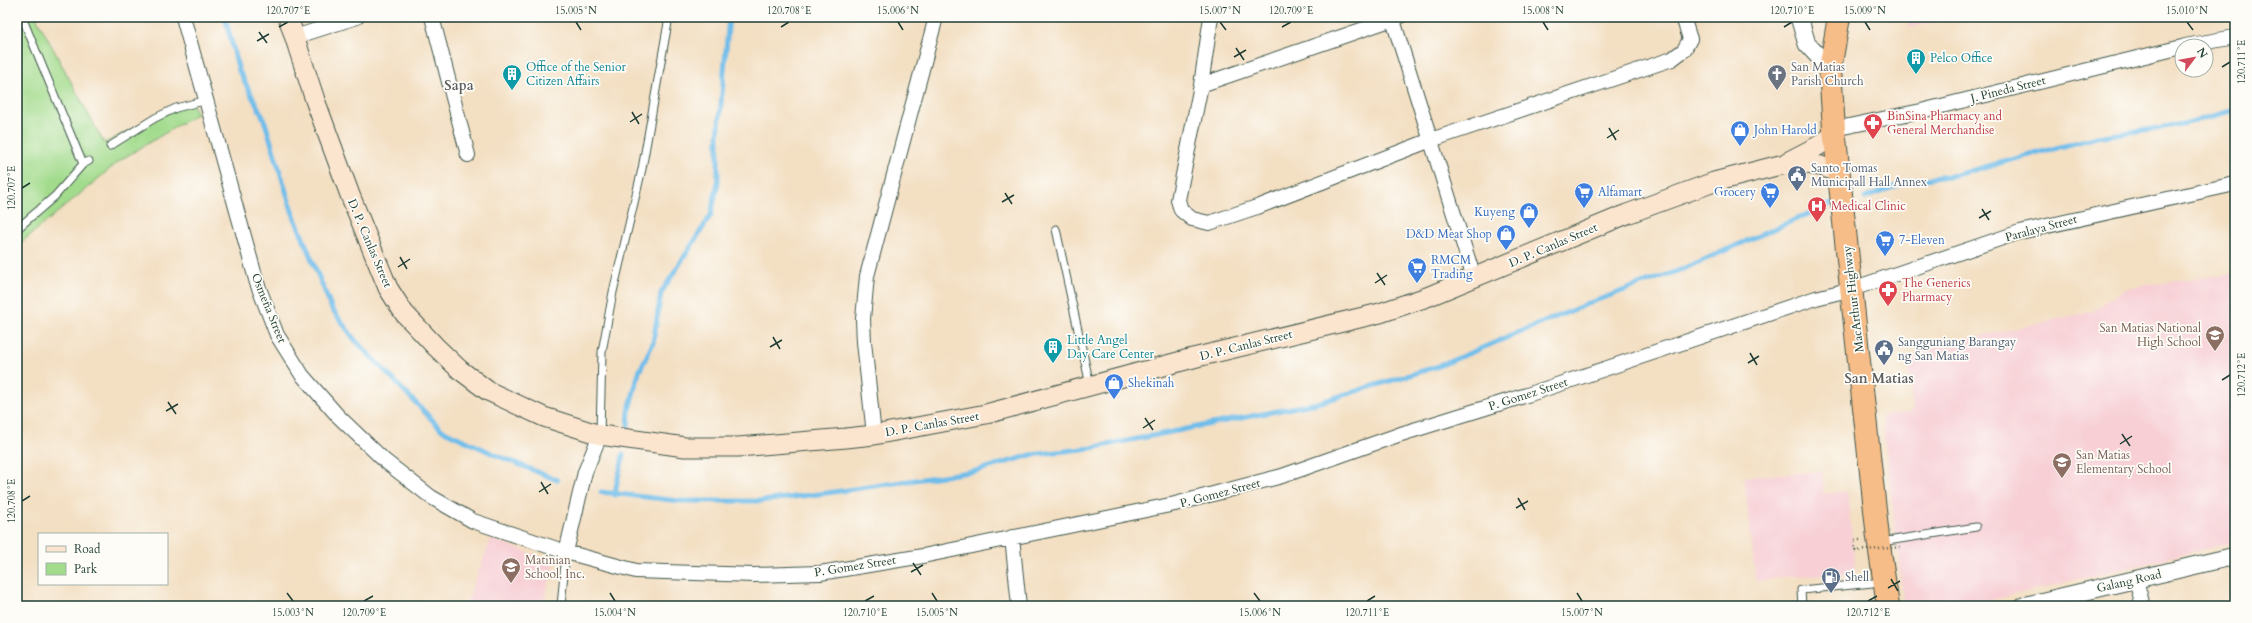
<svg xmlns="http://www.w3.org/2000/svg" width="2252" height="623" viewBox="0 0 2252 623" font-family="Cardo,serif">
<rect width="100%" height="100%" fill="#fdfcf7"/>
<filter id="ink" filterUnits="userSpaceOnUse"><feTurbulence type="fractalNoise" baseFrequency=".025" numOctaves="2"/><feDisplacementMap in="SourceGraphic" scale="8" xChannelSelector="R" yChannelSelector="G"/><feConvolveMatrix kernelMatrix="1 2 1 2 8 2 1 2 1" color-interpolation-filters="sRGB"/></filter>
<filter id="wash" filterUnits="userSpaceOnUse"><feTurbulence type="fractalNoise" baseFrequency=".012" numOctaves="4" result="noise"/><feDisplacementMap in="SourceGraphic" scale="16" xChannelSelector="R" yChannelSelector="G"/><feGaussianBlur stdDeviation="0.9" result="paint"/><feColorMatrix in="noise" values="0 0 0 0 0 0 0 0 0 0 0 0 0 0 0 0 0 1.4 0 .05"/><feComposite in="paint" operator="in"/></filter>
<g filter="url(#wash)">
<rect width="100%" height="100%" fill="#f3dfc2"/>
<path fill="#f7cfd5" d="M 1911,17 L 1953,17 L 1908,28 Z
M 2235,273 L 2235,542 L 1967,606 L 1904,606 L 1882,416 L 1913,411 L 1907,359 L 1947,343 L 2091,312 L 2127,288 Z
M 1823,471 L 1824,494 L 1847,491 L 1856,575 L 1788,576 L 1756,582 L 1744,477 Z
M 491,539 L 555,562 L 542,606 L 465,606 Z"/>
<path fill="#a3db8d" stroke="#618c60" d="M 17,17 L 36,17 L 104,143 L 192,101 L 197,114 L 122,159 L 17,246 Z"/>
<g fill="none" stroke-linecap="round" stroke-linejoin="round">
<path stroke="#70bdea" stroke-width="5" d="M 225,17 L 239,71 L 264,119 L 292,211 L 332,309 L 355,340 L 442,430 L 496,455 L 557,480
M 1865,198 L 1909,181 L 1955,175 L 2097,137 L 2183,124 L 2235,110
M 628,427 L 629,410 L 639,372 L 653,343 L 661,293 L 711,215 L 718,182 L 718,136 L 729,17
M 601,492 L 680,501 L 761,501 L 827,493 L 976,471 L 1031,455 L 1091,448 L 1317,403 L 1439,366 L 1592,302 L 1683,269 L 1833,203
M 615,495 C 616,480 622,468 623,454"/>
</g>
</g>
<g filter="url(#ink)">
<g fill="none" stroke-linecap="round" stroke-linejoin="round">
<g stroke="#3f5549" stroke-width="9">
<path id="service" d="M 22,17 L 83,164
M 110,146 L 155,118 L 176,108 L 207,100
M 17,229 L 55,196 L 83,164 L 89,161
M 1056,229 L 1090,385
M 600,434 L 602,352 L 613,292 L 642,169 L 669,17
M 1881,542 L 1976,527
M 561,606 L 566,552
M 1802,606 L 1801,590 L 1883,582"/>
</g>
<g stroke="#3f5549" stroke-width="16">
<path id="minor" d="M 183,17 L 257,283 L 277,335 L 302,375 L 338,416 L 385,461 L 431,497 L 473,521 L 566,552 L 636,571 L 754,575 L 820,573 L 923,556 L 1175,504 L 1282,476 L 1401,434 L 1527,395 L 1816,298 L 1852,289 L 2020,232 L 2235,184
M 432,17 L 468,155
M 1211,17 L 1201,85 L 1178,200 L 1181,210 L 1192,219 L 1209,223 L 1260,206 L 1431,140 L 1672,59 L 1684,50 L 1690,39 L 1683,17
M 1392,17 L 1474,278
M 295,37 L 357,17
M 2185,46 L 2235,37
M 1201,85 L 1399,17
M 1834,129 L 1921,111 L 2182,47
M 874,435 L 864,342 L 863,319 L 867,276 L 936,17
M 1012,537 L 1019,606
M 566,552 L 585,472 L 600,435
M 2136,580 L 2143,606"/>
</g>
<g stroke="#3f5549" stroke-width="19">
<path id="tertiary" d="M 1799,17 L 1807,44 L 1830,69
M 2023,606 L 2235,556"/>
</g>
<g stroke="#3f5549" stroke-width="21">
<path id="secondary" d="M 288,17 L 315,100 L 350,195 L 388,288 L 404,313 L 435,346 L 460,370 L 488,391 L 544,417 L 600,435 L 685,447 L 738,447 L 846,438 L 874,435 L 986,414 L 1193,358 L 1380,313 L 1427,297 L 1627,214 L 1714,182 L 1780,165 L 1801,163 L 1821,166 L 1839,173
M 1787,162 L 1818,146 L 1835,134"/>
</g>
<g stroke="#3f5549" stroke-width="24">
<path id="trunk" d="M 1839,17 L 1830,69 L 1834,129 L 1878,538 L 1888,606"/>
</g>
<path stroke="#3f5549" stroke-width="2.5" stroke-dasharray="1 3" stroke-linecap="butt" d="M 1855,551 L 1854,540 L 1860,540"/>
<use href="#service" stroke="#fff" stroke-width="7"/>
<use href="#minor" stroke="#fff" stroke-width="14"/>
<use href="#tertiary" stroke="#fff" stroke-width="17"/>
<use href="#secondary" stroke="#fce5cf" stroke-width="19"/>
<use href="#trunk" stroke="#f7bd88" stroke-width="22"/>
<path stroke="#3f5549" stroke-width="2.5" stroke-dasharray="1 3" stroke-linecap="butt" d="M 1855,551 L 1901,547"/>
</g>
</g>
<path fill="none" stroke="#1f3d34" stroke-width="1.5" d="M 576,22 L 581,30M 898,22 L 903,30M 1220,22 L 1226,30M 1543,22 L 1548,30M 1865,22 L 1870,30M 2187,22 L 2193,30M 279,27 L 288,22M 781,27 L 789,22M 1282,27 L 1291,22M 1784,27 L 1792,22M 259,32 L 267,43M 257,41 L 269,34M 1236,48 L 1244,60M 1234,57 L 1246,50M 2222,67 L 2230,62M 632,112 L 639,124M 630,122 L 642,114M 1609,128 L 1616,140M 1607,138 L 1619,130M 22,188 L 30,183M 1005,193 L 1012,204M 1002,202 L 1014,195M 1982,209 L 1989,220M 1979,218 L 1991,211M 400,257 L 407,269M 398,267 L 410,259M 1377,273 L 1385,285M 1375,283 L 1387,275M 773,337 L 780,349M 770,347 L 782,340M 1750,353 L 1757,365M 1748,363 L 1759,356M 2222,380 L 2230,375M 168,402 L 176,414M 166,411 L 178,404M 1145,418 L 1153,430M 1143,428 L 1155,420M 2122,434 L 2130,446M 2120,444 L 2132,436M 541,482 L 548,494M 539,492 L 551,484M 1518,498 L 1525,510M 22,501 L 30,496M 1516,508 L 1528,501M 913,563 L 921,575M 911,572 L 923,565M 1891,579 L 1898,591M 1888,588 L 1900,581M 287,593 L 293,601M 610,593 L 615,601M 932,593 L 937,601M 1254,593 L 1260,601M 1577,593 L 1582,601M 364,601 L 373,596M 865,601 L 874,596M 1367,601 L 1375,596M 1868,601 L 1877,596"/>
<defs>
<g id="building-pin" transform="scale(1)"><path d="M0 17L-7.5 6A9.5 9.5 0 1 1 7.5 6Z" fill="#0f9aa8" stroke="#fdfcf7"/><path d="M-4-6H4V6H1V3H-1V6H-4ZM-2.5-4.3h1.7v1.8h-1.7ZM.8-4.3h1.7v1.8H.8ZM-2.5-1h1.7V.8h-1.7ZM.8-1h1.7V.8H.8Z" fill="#fff"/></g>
<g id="church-pin" transform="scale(1)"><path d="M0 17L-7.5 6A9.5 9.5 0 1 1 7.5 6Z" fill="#6b7280" stroke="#fdfcf7"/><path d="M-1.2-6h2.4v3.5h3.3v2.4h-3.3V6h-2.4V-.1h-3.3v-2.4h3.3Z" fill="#fff"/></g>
<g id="pharmacy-pin" transform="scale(1)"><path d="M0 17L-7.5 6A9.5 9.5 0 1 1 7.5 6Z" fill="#e0444e" stroke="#fdfcf7"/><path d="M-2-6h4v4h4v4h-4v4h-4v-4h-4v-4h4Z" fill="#fff"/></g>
<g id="shop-pin" transform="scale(1)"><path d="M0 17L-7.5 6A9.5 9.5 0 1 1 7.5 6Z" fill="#3f7fe0" stroke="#fdfcf7"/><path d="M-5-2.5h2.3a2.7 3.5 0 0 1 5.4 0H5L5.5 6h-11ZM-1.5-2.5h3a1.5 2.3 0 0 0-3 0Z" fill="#fff"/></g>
<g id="civic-pin" transform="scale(1)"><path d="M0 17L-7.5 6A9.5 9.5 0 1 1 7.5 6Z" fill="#5c6f8a" stroke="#fdfcf7"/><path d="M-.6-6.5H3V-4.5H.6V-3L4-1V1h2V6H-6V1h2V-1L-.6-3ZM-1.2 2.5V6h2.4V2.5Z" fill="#fff"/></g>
<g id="supermarket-pin" transform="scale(1)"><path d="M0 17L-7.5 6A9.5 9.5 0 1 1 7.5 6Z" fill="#3f7fe0" stroke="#fdfcf7"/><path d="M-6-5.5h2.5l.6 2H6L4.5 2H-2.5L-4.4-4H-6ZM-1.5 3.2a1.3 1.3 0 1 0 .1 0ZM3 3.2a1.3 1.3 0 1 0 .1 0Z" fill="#fff"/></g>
<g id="hospital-pin" transform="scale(1)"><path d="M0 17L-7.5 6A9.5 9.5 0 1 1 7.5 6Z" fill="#e0444e" stroke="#fdfcf7"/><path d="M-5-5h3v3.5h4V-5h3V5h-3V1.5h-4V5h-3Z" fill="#fff"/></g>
<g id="school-pin" transform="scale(1)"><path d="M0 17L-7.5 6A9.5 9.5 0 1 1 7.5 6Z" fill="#8d6e63" stroke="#fdfcf7"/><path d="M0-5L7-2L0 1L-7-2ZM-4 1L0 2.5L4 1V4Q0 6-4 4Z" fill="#fff"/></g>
<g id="fuel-pin" transform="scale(1)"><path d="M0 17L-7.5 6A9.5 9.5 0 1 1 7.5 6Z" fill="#5c6f8a" stroke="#fdfcf7"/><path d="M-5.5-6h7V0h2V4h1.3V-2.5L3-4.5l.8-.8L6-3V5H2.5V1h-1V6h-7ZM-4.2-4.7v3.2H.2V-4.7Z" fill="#fff"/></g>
</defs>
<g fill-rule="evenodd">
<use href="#building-pin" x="1916" y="58"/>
<use href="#building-pin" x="512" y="74"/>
<use href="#church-pin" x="1777" y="74"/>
<use href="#pharmacy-pin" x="1873" y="123"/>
<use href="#shop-pin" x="1740" y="130"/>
<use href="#civic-pin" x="1797" y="175"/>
<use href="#supermarket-pin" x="1584" y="192"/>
<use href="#supermarket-pin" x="1770" y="192"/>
<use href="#hospital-pin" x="1817" y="206"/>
<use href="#shop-pin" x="1529" y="212"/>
<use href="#shop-pin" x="1506" y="234"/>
<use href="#supermarket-pin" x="1885" y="240"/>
<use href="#supermarket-pin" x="1417" y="267"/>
<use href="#pharmacy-pin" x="1888" y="290"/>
<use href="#school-pin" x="2215" y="335"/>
<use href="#building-pin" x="1053" y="347"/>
<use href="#civic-pin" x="1884" y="349"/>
<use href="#shop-pin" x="1114" y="383"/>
<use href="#school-pin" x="2062" y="462"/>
<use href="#school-pin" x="511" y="567"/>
<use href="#fuel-pin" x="1831" y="577"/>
</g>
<g text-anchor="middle" stroke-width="3.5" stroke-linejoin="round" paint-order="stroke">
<g font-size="12" fill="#0d838f" stroke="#fdfcf7" text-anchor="start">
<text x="1930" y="62">Pelco Office</text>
<text x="526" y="71">Office of the Senior<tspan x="526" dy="14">Citizen Affairs</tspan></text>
<text x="1067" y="344">Little Angel<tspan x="1067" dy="14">Day Care Center</tspan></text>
</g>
<g font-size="12" fill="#5b616d" stroke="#fdfcf7" text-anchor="start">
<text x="1791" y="71">San Matias<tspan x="1791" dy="14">Parish Church</tspan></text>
</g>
<g font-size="12" fill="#1f3d34" stroke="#fdfcf7">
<text transform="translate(2008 89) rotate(-14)" y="4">J. Pineda Street</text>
<text transform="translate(2041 228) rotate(-15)" y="4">Paralaya Street</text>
<text transform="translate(370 243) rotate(67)" y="4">D. P. Canlas Street</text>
<text transform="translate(1553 245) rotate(-23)" y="4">D. P. Canlas Street</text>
<text transform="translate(1853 299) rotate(-97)" y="4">MacArthur Highway</text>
<text transform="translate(269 308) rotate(68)" y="4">Osmeña Street</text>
<text transform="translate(1246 345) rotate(-14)" y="4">D. P. Canlas Street</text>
<text transform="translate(1528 394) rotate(-18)" y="4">P. Gomez Street</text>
<text transform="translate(932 424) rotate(-10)" y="4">D. P. Canlas Street</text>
<text transform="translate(1220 493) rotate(-15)" y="4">P. Gomez Street</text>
<text transform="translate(855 566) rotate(-9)" y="4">P. Gomez Street</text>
<text transform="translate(2129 581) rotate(-13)" y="4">Galang Road</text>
</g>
<g font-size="12" fill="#be3a42" stroke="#fdfcf7" text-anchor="start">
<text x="1887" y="120">BinSina Pharmacy and<tspan x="1887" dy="14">General Merchandise</tspan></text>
<text x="1831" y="210">Medical Clinic</text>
<text x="1902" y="287">The Generics<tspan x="1902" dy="14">Pharmacy</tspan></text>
</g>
<g font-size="12" fill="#366cbe" stroke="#fdfcf7" text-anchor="start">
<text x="1754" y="134">John Harold</text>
<text x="1598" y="196">Alfamart</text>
<text x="1756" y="196" text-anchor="end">Grocery</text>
<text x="1515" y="216" text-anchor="end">Kuyeng</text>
<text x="1492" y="238" text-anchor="end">D&amp;D Meat Shop</text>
<text x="1899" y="244">7-Eleven</text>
<text x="1431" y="264">RMCM<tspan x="1431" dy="14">Trading</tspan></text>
<text x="1128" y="387">Shekinah</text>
</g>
<g font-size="12" fill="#4e5e75" stroke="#fdfcf7" text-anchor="start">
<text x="1811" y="172">Santo Tomas<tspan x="1811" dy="14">Municipall Hall Annex</tspan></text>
<text x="1898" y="346">Sangguniang Barangay<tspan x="1898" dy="14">ng San Matias</tspan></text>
<text x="1845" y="581">Shell</text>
</g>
<g font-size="12" fill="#785e54" stroke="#fdfcf7" text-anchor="start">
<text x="2201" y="332" text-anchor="end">San Matias National<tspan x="2201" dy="14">High School</tspan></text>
<text x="2076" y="459">San Matias<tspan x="2076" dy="14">Elementary School</tspan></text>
<text x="525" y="564">Matinian<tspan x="525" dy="14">School, Inc.</tspan></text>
</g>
<g font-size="14" font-weight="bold" fill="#5c5e62" stroke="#fdfcf7">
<text x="459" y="90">Sapa</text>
<text x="1879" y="383">San Matias</text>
</g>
</g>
<rect width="2252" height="623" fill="none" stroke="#fdfcf7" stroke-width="44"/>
<rect x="38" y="533" width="130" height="52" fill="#fdfcf7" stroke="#a4b0a9"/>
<rect x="46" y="546" width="20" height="6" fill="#fce5cf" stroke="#a4b0a9"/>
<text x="74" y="553" font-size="12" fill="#1f3d34">Road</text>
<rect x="46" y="563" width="20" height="12" fill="#a3db8d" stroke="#a4b0a9"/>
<text x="74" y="573" font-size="12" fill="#1f3d34">Park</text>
<g transform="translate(2194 58) rotate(58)"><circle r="19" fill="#fdfcf7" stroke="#a4b0a9"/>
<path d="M0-3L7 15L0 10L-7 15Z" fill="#d1495b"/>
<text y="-6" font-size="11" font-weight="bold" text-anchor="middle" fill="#1f3d34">N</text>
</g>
<rect x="22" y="22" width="2208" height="579" fill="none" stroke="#1f3d34" stroke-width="1.5"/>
<g font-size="10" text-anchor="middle" fill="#1f3d34">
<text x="288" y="14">120.707°E</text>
<text x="576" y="14">15.005°N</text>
<text x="789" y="14">120.708°E</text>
<text x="898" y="14">15.006°N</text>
<text x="1220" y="14">15.007°N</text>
<text x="1291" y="14">120.709°E</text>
<text x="1543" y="14">15.008°N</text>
<text x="1792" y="14">120.710°E</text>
<text x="1865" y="14">15.009°N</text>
<text x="2187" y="14">15.010°N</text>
<text transform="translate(2241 62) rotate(-90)" y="4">120.711°E</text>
<text transform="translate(11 188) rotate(-90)" y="4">120.707°E</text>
<text transform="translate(2241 375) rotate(-90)" y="4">120.712°E</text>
<text transform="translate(11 501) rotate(-90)" y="4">120.708°E</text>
<text x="293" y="616">15.003°N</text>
<text x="364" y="616">120.709°E</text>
<text x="615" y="616">15.004°N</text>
<text x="865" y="616">120.710°E</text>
<text x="937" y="616">15.005°N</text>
<text x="1260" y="616">15.006°N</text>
<text x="1367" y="616">120.711°E</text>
<text x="1582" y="616">15.007°N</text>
<text x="1868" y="616">120.712°E</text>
</g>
</svg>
